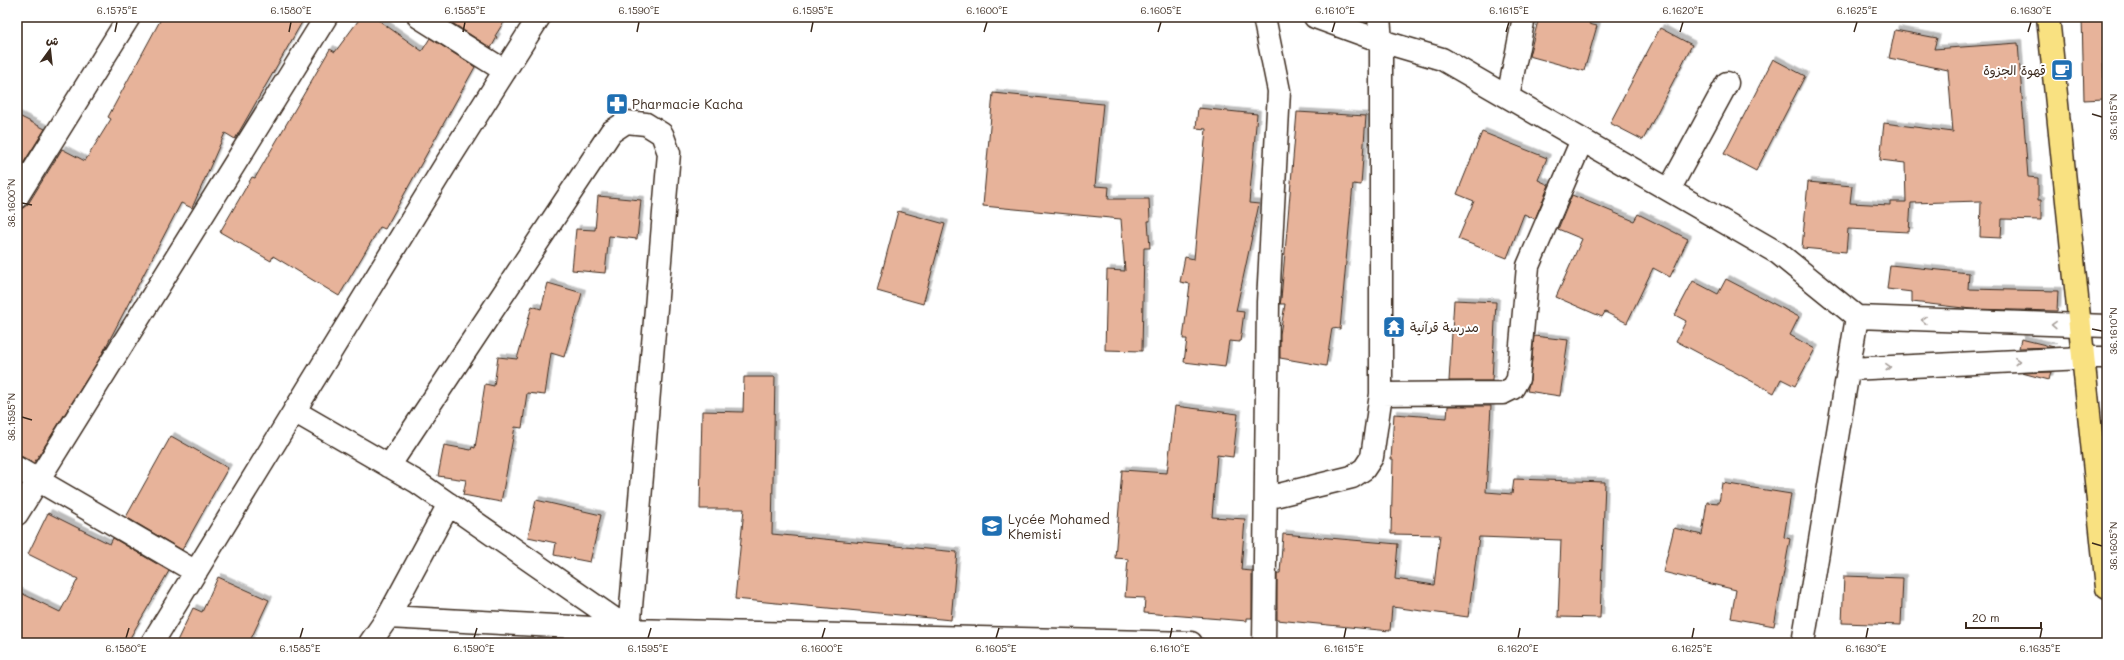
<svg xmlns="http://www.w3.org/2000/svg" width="2124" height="660" viewBox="0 0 2124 660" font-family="Mali,'Playpen Sans Arabic',sans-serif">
<defs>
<filter id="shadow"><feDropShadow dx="3.5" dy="-3.5" stdDeviation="0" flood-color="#0004"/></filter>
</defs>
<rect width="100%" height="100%" fill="#fff"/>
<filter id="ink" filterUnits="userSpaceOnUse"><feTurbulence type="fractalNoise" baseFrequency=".025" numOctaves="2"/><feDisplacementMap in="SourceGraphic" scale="8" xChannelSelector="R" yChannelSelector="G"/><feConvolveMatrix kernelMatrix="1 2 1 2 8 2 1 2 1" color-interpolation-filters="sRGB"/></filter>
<g filter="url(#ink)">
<path fill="#e7b39a" stroke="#3b2a1e" filter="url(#shadow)" d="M 162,17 L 305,17 L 235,139 L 225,133 L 192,208 L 181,203 L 100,358 L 34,463 L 17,454 L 17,209 L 23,208 L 28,204 L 62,149 L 85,161 L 111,119 L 108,117 Z
M 361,17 L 374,17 L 422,51 L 430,38 L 475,67 L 385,229 L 380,227 L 339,296 L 273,256 L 271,261 L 220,232 L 252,177 L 255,178 L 330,49 L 335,52 Z
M 443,17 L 507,17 L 495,36 L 497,37 L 491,48 Z
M 1539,17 L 1591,17 L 1589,24 L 1597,26 L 1584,71 L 1529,56 Z
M 2082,17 L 2107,17 L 2107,48 L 2103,48 L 2104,99 L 2084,100 Z
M 1660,28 L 1692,45 L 1643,140 L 1610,123 Z
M 1895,30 L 1937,38 L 1934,49 L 2018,43 L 2028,177 L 2038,178 L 2038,200 L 2041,200 L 2041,220 L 2002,219 L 2001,238 L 1980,237 L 1981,201 L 1911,203 L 1909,232 L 1848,229 L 1846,252 L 1802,248 L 1808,182 L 1852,186 L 1850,203 L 1890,205 L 1890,202 L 1906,202 L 1905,163 L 1880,160 L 1884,123 L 1953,132 L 1948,70 L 1889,58 Z
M 1773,59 L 1805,76 L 1756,171 L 1724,154 Z
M 993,93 L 1103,104 L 1095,186 L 1109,187 L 1108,199 L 1149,199 L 1150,221 L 1148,221 L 1150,248 L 1144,248 L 1142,351 L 1105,350 L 1107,270 L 1125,271 L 1121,219 L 983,206 Z
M 1198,108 L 1257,114 L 1249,203 L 1259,204 L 1236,311 L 1244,312 L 1240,342 L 1229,341 L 1225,367 L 1184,362 L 1187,339 L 1183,339 L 1190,284 L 1180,282 L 1185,257 L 1194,259 L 1206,129 L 1196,128 Z
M 1297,112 L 1366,116 L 1361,185 L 1353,184 L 1340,329 L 1332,328 L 1326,366 L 1280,358 L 1280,334 L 1285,304 L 1280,304 L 1281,299 Z
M 17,115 L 45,129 L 17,173 Z
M 1482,132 L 1547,158 L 1538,180 L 1549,185 L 1535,219 L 1524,214 L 1507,258 L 1458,239 L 1474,201 L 1457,194 Z
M 1572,195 L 1634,221 L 1638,214 L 1688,239 L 1670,277 L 1653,268 L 1627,323 L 1605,312 L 1602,317 L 1556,297 L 1582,239 L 1558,229 Z
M 598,196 L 641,200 L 637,239 L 609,236 L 605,273 L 572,270 L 576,229 L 595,230 Z
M 898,211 L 945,224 L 923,304 L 877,291 Z
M 1890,265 L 1969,273 L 1968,289 L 2058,291 L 2057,311 L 1972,309 L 1912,302 L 1912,292 L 1887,289 Z
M 1726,279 L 1799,317 L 1790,335 L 1815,349 L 1795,386 L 1781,379 L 1774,393 L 1676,341 L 1686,321 L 1675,315 L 1693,281 L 1718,294 Z
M 548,283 L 582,293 L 564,357 L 551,353 L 545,395 L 527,393 L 522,428 L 515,427 L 501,502 L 463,495 L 466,480 L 438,476 L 444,445 L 471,450 L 472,447 L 475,448 L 485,384 L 494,386 L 498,357 L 517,359 L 532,306 L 541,309 Z
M 1454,300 L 1496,302 L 1492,381 L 1449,381 Z
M 1534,336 L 1568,340 L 1560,396 L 1527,391 L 1530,380 Z
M 2021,339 L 2054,347 L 2019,348 Z
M 2051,372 L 2049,380 L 2022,373 Z
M 744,377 L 775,377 L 772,534 L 957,552 L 951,620 L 735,599 L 744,509 L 700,509 L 702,411 L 743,412 Z
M 1175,406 L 1238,414 L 1233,457 L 1217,455 L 1212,517 L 1245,519 L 1241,570 L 1252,571 L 1252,618 L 1247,618 L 1247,621 L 1144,613 L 1145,598 L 1125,597 L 1128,559 L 1115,558 L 1122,470 L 1167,473 Z
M 1448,406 L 1491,406 L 1486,492 L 1512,494 L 1514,479 L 1605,482 L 1600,618 L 1558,617 L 1561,540 L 1479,537 L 1468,617 L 1392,607 L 1390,631 L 1277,620 L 1277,573 L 1280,573 L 1283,534 L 1398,544 L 1395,579 L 1434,585 L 1440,535 L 1391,534 L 1393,459 L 1391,459 L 1394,414 L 1447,418 Z
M 171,436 L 228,468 L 182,550 L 126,517 Z
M 1722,483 L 1791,494 L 1784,537 L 1790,539 L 1774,626 L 1731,618 L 1736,590 L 1663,572 L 1674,528 L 1702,535 L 1707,502 L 1719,503 Z
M 536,500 L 601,515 L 590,562 L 554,555 L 556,543 L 528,537 Z
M 48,513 L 110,544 L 113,538 L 169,571 L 127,643 L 17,643 L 17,591 L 60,612 L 78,579 L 28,554 Z
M 1844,576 L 1903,578 L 1901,625 L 1842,623 Z
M 218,577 L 269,600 L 249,643 L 176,643 L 193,608 L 202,612 Z"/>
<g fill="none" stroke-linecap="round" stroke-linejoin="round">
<g stroke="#3b2a1e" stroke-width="25">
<path id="street" d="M 419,17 L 505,71
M 1264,17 L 1279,91 L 1268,302 L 1264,643
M 1315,17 L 1381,41 L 1442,59 L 1778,253 L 1857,317 L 2107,326
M 1508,97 L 1524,17
M 1669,190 L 1727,83
M 17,197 L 129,17
M 1849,369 L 2083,358 L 2107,358
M 1381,394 L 1503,393 L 1513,388 L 1518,379 L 1528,266 L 1582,140
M 294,411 L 417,482 L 630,630 L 1191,643
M 389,466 L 611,132 L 626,122 L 646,124 L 662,134 L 669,153 L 628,643
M 17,468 L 196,572
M 1266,498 L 1352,477 L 1364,469 L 1372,457 L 1381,394 L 1381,41 L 1379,17
M 449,504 L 388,617 L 630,630
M 17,514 L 326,17
M 152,643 L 444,167 L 539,17
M 370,643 L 388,617
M 1803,643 L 1857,317"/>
</g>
<g stroke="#3b2a1e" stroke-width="25">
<path id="primary" d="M 2048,17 L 2107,588"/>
</g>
<use href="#street" stroke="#fff" stroke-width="22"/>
<use href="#primary" stroke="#f9e181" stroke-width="22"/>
</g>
<defs><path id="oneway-chevron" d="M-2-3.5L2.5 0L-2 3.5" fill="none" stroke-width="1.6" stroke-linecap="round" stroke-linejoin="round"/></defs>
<g stroke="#a79f9a">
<use href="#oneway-chevron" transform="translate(1924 320) rotate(-178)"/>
<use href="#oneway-chevron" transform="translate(2054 325) rotate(-178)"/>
<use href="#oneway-chevron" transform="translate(2017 361) rotate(-3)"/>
<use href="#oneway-chevron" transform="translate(1888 367) rotate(-3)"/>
</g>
</g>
<path fill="none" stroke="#3b2a1e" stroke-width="1.5" d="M 115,32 L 117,22M 289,32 L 291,22M 463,32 L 465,22M 637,32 L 639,22M 811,32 L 813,22M 984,32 L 987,22M 1158,32 L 1161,22M 1332,32 L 1335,22M 1506,32 L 1509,22M 1680,32 L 1683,22M 1854,32 L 1857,22M 2028,32 L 2031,22M 2092,114 L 2102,117M 22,203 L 32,205M 2092,329 L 2102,331M 22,417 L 32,420M 2092,543 L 2102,546M 126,638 L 129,628M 300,638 L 303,628M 474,638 L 477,628M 648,638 L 651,628M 822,638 L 825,628M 996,638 L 999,628M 1170,638 L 1172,628M 1344,638 L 1346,628M 1518,638 L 1520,628M 1692,638 L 1694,628M 1866,638 L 1868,628M 2040,638 L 2042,628"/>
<defs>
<g id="cafe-square" transform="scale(1.15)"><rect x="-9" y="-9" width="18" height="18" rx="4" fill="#1f6fb2" stroke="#fff"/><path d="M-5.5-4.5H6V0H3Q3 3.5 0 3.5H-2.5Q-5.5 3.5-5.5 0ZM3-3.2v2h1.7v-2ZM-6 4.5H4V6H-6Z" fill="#fff"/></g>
<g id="pharmacy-square" transform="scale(1.15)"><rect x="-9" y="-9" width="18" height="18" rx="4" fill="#1f6fb2" stroke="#fff"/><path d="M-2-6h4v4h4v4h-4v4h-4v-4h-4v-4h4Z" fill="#fff"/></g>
<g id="temple-square" transform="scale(1.15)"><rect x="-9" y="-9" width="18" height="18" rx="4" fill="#1f6fb2" stroke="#fff"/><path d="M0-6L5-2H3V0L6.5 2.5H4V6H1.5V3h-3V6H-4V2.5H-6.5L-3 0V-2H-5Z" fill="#fff"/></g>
<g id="school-square" transform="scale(1.15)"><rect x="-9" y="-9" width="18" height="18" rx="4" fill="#1f6fb2" stroke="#fff"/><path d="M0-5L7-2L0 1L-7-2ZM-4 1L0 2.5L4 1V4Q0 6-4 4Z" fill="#fff"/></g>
</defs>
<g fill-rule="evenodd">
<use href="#cafe-square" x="2062" y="70"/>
<use href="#pharmacy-square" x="617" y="104"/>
<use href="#temple-square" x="1394" y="327"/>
<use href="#school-square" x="992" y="526"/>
</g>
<g text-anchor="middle" stroke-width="4" stroke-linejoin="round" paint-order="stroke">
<g font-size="13" fill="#3b2a1e" stroke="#fff" text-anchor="start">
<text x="2046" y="75" text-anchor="end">قهوة الجزوة</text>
<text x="632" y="109">Pharmacie Kacha</text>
<text x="1410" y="332">مدرسة قرآنية</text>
<text x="1008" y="524">Lycée Mohamed<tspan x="1008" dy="15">Khemisti</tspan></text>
</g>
</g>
<rect width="2124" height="660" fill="none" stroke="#fff" stroke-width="44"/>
<g transform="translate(50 50) rotate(15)" stroke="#ffffff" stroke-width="3" paint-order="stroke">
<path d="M0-3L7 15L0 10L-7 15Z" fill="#3b2a1e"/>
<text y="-6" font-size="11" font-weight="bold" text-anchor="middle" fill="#3b2a1e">ش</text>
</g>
<path d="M1966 622v6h75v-6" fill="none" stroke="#3b2a1e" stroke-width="2"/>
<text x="1972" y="622" font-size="12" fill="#3b2a1e" stroke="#ffffff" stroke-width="3" paint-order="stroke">20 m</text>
<rect x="22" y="22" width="2080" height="616" fill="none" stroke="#3b2a1e" stroke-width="1.5"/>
<g font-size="10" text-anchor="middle" fill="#3b2a1e">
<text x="117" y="14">6.1575°E</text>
<text x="291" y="14">6.1580°E</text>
<text x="465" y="14">6.1585°E</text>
<text x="639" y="14">6.1590°E</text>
<text x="813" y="14">6.1595°E</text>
<text x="987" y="14">6.1600°E</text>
<text x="1161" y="14">6.1605°E</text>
<text x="1335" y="14">6.1610°E</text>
<text x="1509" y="14">6.1615°E</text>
<text x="1683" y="14">6.1620°E</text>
<text x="1857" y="14">6.1625°E</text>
<text x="2031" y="14">6.1630°E</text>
<text transform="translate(2113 117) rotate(-90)" y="4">36.1615°N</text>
<text transform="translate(11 203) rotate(-90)" y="4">36.1600°N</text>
<text transform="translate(2113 331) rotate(-90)" y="4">36.1610°N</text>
<text transform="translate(11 417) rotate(-90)" y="4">36.1595°N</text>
<text transform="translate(2113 546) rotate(-90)" y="4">36.1605°N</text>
<text x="126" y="652">6.1580°E</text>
<text x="300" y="652">6.1585°E</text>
<text x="474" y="652">6.1590°E</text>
<text x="648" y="652">6.1595°E</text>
<text x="822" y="652">6.1600°E</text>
<text x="996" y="652">6.1605°E</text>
<text x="1170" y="652">6.1610°E</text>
<text x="1344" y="652">6.1615°E</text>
<text x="1518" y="652">6.1620°E</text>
<text x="1692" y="652">6.1625°E</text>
<text x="1866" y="652">6.1630°E</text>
<text x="2040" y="652">6.1635°E</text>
</g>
</svg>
